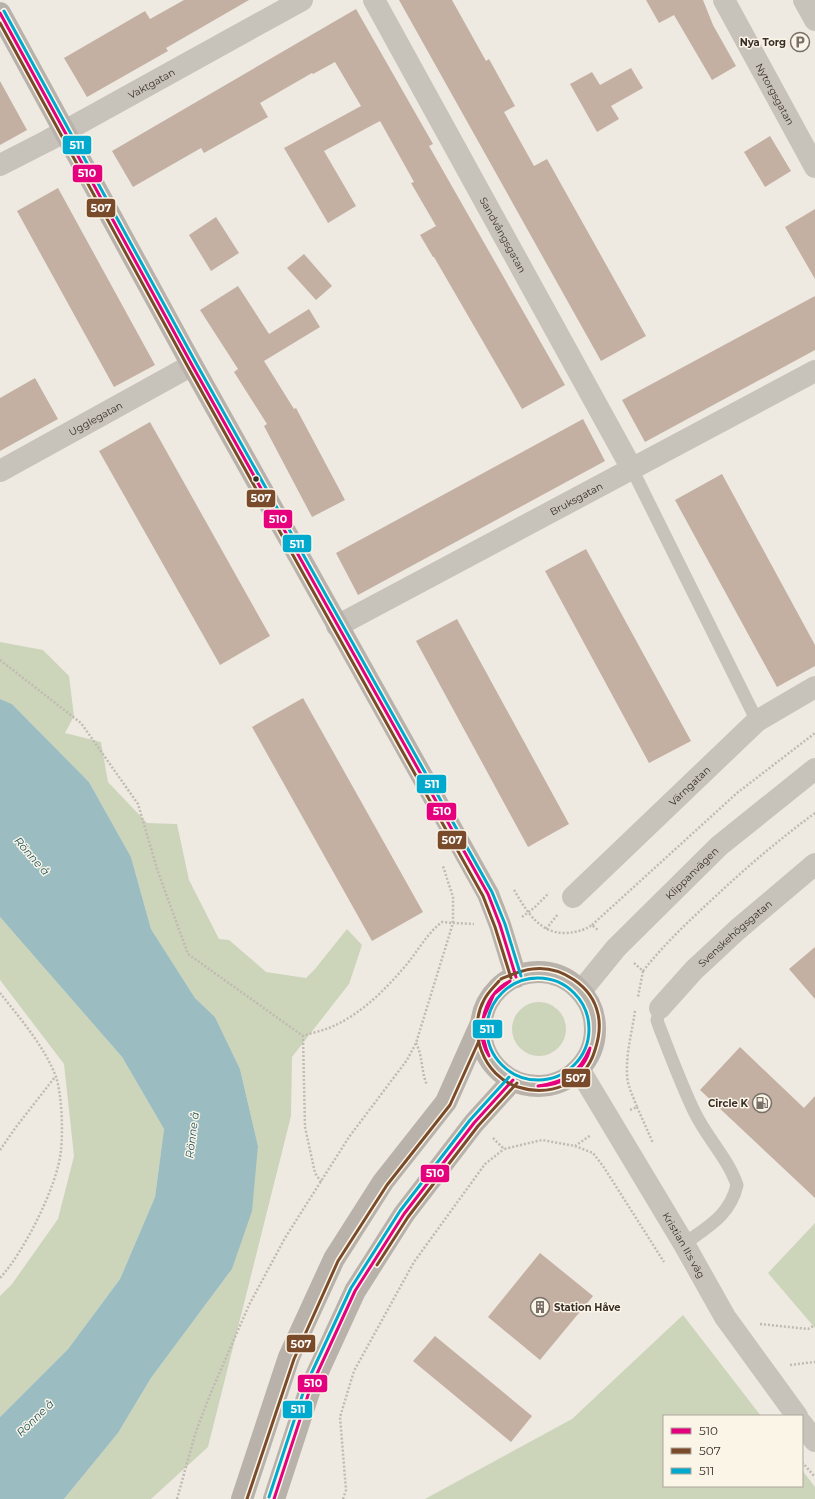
<svg xmlns="http://www.w3.org/2000/svg" width="815" height="1499" viewBox="0 0 815 1499" font-family="Montserrat,sans-serif">
<rect width="100%" height="100%" fill="#eeeae2"/>
<path fill="#ccd5ba" d="M 0,642 L 43,650 L 69,676 L 74,716 L 65,733 L 101,742 L 108,782 L 147,823 L 177,824 L 189,880 L 219,939 L 229,940 L 266,972 L 306,978 L 315,969 L 347,929 L 362,945 L 349,984 L 292,1057 L 291,1116 L 208,1447 L 151,1499 L 64,1499 L 118,1433 L 151,1378 L 232,1269 L 258,1146 L 240,1069 L 215,1017 L 195,998 L 151,929 L 131,857 L 89,782 L 12,704 L 0,699 Z
M 0,917 L 122,1057 L 164,1129 L 155,1197 L 120,1279 L 68,1349 L 0,1417 L 0,1296 L 12,1284 L 58,1219 L 74,1156 L 64,1064 L 0,980 Z
M512 1029a27 27 0 1 1 54 0a27 27 0 1 1-54 0Z
M 815,1223 L 815,1328 L 768,1273 Z
M 683,1315 L 761,1416 L 664,1416 L 664,1486 L 802,1486 L 802,1470 L 815,1487 L 815,1499 L 425,1499 L 572,1419 Z"/>
<path fill="#9bbdc1" d="M 0,699 L 12,704 L 89,782 L 131,857 L 151,929 L 195,998 L 215,1017 L 240,1069 L 258,1146 L 252,1211 L 232,1269 L 151,1378 L 118,1433 L 64,1499 L 0,1499 L 0,1417 L 68,1349 L 120,1279 L 155,1197 L 164,1129 L 122,1057 L 0,917 Z"/>
<path fill="#c3b0a2" d="M 184,0 L 249,0 L 166,48 L 168,51 L 87,97 L 64,58 L 145,11 L 150,19 Z
M 399,0 L 452,0 L 486,61 L 489,59 L 515,106 L 504,112 L 534,166 L 547,159 L 646,336 L 601,361 Z
M 646,0 L 703,0 L 713,25 L 736,66 L 712,80 L 674,15 L 659,23 Z
M 356,9 L 433,144 L 429,146 L 565,385 L 522,409 L 434,257 L 433,257 L 420,235 L 436,226 L 411,183 L 414,182 L 380,121 L 324,151 L 356,206 L 328,223 L 284,148 L 361,106 L 335,62 L 313,74 L 312,73 L 260,103 L 268,117 L 204,153 L 201,148 L 133,187 L 112,151 Z
M 631,68 L 643,88 L 611,106 L 619,119 L 597,132 L 570,84 L 592,72 L 600,85 Z
M 0,81 L 27,130 L 0,145 Z
M 770,136 L 791,171 L 765,187 L 744,152 Z
M 58,188 L 155,365 L 114,387 L 17,211 Z
M 815,209 L 815,279 L 785,227 Z
M 216,217 L 239,253 L 211,271 L 189,235 Z
M 304,254 L 332,286 L 316,300 L 287,268 Z
M 238,286 L 269,334 L 309,309 L 320,327 L 264,361 L 294,409 L 296,408 L 345,500 L 312,517 L 264,426 L 267,424 L 234,372 L 238,369 L 200,310 Z
M 815,296 L 815,350 L 645,442 L 622,400 Z
M 35,378 L 58,419 L 0,451 L 0,398 Z
M 583,419 L 605,461 L 358,595 L 336,553 Z
M 150,422 L 270,636 L 220,665 L 99,451 Z
M 722,474 L 815,645 L 815,666 L 777,687 L 675,500 Z
M 586,549 L 691,741 L 649,763 L 545,571 Z
M 457,619 L 569,824 L 528,847 L 416,641 Z
M 303,698 L 423,912 L 372,941 L 252,727 Z
M 815,947 L 815,999 L 789,969 Z
M 740,1047 L 804,1108 L 815,1096 L 815,1198 L 700,1090 Z
M 540,1253 L 593,1296 L 540,1360 L 488,1317 Z
M 435,1336 L 532,1416 L 511,1442 L 413,1361 Z"/>
<g fill="none" stroke-linecap="round" stroke-linejoin="round">
<path stroke="#c0bab2" stroke-width="2.5" stroke-dasharray="2 2" stroke-linecap="butt" d="M 0,660 L 81,723 L 138,804 L 158,872 L 188,954 L 303,1036
M 514,890 C 526,910 539,934 566,933 C 576,932 583,931 592,925 L 599,931
M 522,917 L 534,908 L 549,893
M 592,925 L 737,793 L 815,733
M 546,929 L 558,914
M 634,963 L 643,971 L 638,997
M 643,971 C 666,942 692,918 718,894 C 749,865 781,838 815,813
M 0,993 C 19,1017 45,1047 56,1077 C 62,1095 63,1131 61,1150 C 58,1185 24,1252 0,1278
M 416,1043 C 423,1056 421,1072 427,1085
M 637,1107 L 653,1143
M 630,1110 L 637,1107 C 633,1096 627,1085 627,1074 C 626,1053 632,1032 635,1011
M 493,1138 L 504,1149 L 542,1140 L 575,1146 L 591,1135
M 575,1146 L 593,1153 L 603,1166 L 664,1262
M 0,1150 L 16,1127 L 55,1077
M 321,1182 L 315,1173 L 305,1127 L 303,1036 C 311,1033 321,1031 329,1028 C 358,1016 381,994 401,971 C 416,955 425,935 442,922 L 453,923 L 453,897 L 443,866
M 760,1324 L 808,1329 L 815,1325
M 790,1365 L 815,1362
M 802,1462 L 815,1477
M 177,1499 L 196,1431 L 212,1390 L 249,1305 L 285,1238 L 349,1137 L 407,1060 L 416,1043 L 453,923 L 474,924
M 343,1499 L 346,1490 L 340,1417 L 354,1371 L 414,1262 L 485,1164 L 504,1149"/>
<path stroke="#c7c2ba" stroke-width="13" d="M 632,469 L 757,721
M 660,1008 L 657,1020 L 659,1026 C 670,1054 681,1084 694,1111 C 706,1137 728,1158 737,1185 C 730,1216 707,1227 684,1244"/>
<g stroke="#c7c2ba" stroke-width="22">
<path id="s1" d="M 374,0 L 632,469"/>
<path id="s2" d="M 724,0 L 815,167"/>
<path d="M 804,0 L 815,20"/>
<path id="s3" d="M 0,165 L 47,141 L 302,0"/>
<path id="s4" d="M 0,471 L 192,365"/>
<path id="s5" d="M 337,626 L 815,371"/>
<path id="s6" d="M 573,897 L 757,721 L 815,687"/>
<path id="s7" d="M 660,1008 L 694,970 L 737,930 L 815,864"/>
</g>
<g stroke="#c7c2ba" stroke-width="22">
<path id="s8" d="M 581,991 L 616,948 L 719,846 L 815,769"/>
<path id="s9" d="M 579,1069 L 684,1244 L 725,1317 L 797,1416"/>
<path d="M 802,1424 L 815,1441"/>
</g>
<path stroke="#b8b2ab" stroke-width="22" d="M 0,13 L 192,365 L 488,894 L 500,925 L 516,977
M481 1029a57 57 0 1 1 114 0a57 57 0 1 1-114 0Z
M 242,1499 L 289,1357 L 334,1259 L 383,1182 L 446,1102 L 482,1021
M 274,1499 L 310,1389 L 355,1291 L 404,1214 L 474,1123 L 513,1080"/>
<g stroke="#fbf5e8" stroke-width="6">
<path id="bus-1" d="M 0,13 L 192,365 L 488,894 L 500,925 L 516,977
M 483,1019 C 481,1032 484,1044 489,1056
M 483,1019 C 480,1032 482,1045 489,1056
M 483,1019 C 486,1003 495,988 510,981
M 483,1019 L 494,994 L 510,981
M 538,1086 C 561,1086 585,1072 590,1048
M 538,1086 C 565,1082 579,1074 590,1048
M 274,1499 L 310,1389 L 355,1291 L 404,1214 L 474,1123 L 513,1080"/>
</g>
<g stroke="#fbf5e8" stroke-width="6">
<path id="bus-2" d="M 0,23 L 188,367 L 483,896 L 495,927 L 511,978
M 499,981 C 494,987 488,992 484,1000 C 467,1031 483,1076 518,1087 C 550,1097 585,1084 595,1050 C 599,1038 601,1027 598,1014 C 592,986 561,965 532,969 C 521,970 511,975 501,979
M 377,1265 L 408,1217 L 478,1126 L 517,1083
M 247,1499 L 294,1359 L 338,1261 L 387,1185 L 450,1105 L 487,1023"/>
</g>
<g stroke="#fbf5e8" stroke-width="6">
<path id="bus-3" d="M 4,11 L 196,363 L 492,892 L 505,924 L 521,976
M487 1029a51 51 0 1 1 102 0a51 51 0 1 1-102 0Z
M 269,1497 L 305,1387 L 351,1288 L 400,1211 L 470,1120 L 509,1077"/>
</g>
<use href="#bus-1" stroke="#e5007d" stroke-width="3"/>
<use href="#bus-2" stroke="#7a4b2a" stroke-width="3"/>
<use href="#bus-3" stroke="#00a9ce" stroke-width="3"/>
</g>
<defs>
<g id="parking-ring" transform="scale(1)"><circle r="9.5" fill="#fbf5e8" stroke="#787069" stroke-width="1.5"/><path d="M-3.5-5.5H1a3.5 3.5 0 0 1 0 7H-1V5.5H-3.5ZM-1-3.4V-.6H.8a1.4 1.4 0 0 0 0-2.8Z" fill="#787069"/></g>
<g id="fuel-ring" transform="scale(1)"><circle r="9.5" fill="#fbf5e8" stroke="#787069" stroke-width="1.5"/><path d="M-5.5-6h7V0h2V4h1.3V-2.5L3-4.5l.8-.8L6-3V5H2.5V1h-1V6h-7ZM-4.2-4.7v3.2H.2V-4.7Z" fill="#787069"/></g>
<g id="building-ring" transform="scale(1)"><circle r="9.5" fill="#fbf5e8" stroke="#787069" stroke-width="1.5"/><path d="M-4-6H4V6H1V3H-1V6H-4ZM-2.5-4.3h1.7v1.8h-1.7ZM.8-4.3h1.7v1.8H.8ZM-2.5-1h1.7V.8h-1.7ZM.8-1h1.7V.8H.8Z" fill="#787069"/></g>
</defs>
<g fill-rule="evenodd">
<use href="#parking-ring" x="800" y="42"/>
<use href="#fuel-ring" x="762" y="1103"/>
<use href="#building-ring" x="540" y="1307"/>
</g>
<circle fill="#392f28" stroke="#fbf5e8" stroke-width="1.5" cx="256" cy="479" r="3.5"/>
<g text-anchor="middle" stroke-width="3" stroke-linejoin="round" paint-order="stroke">
<g font-size="10" font-weight="bold" fill="#392f28" stroke="#fbf5e8" text-anchor="end">
<text x="786" y="46">Nya Torg</text>
<text x="748" y="1107">Circle K</text>
<text x="554" y="1311" text-anchor="start">Station Håve</text>
</g>
<g font-size="10" fill="#392f28" stroke="#fbf5e8">
<text dy="4" stroke="none"><textPath href="#s3" startOffset="172">Vaktgatan</textPath></text>
<text dy="4" stroke="none"><textPath href="#s2" startOffset="107">Nytorgsgatan</textPath></text>
<text dy="4" stroke="none"><textPath href="#s1" startOffset="268">Sandvångsgatan</textPath></text>
<text dy="4" stroke="none"><textPath href="#s4" startOffset="109">Ugglegatan</textPath></text>
<text dy="4" stroke="none"><textPath href="#s5" startOffset="271">Bruksgatan</textPath></text>
<text dy="4" stroke="none"><textPath href="#s6" startOffset="161">Värngatan</textPath></text>
<text dy="4" stroke="none"><textPath href="#s8" startOffset="162">Klippanvägen</textPath></text>
<text dy="4" stroke="none"><textPath href="#s7" startOffset="106">Svenskehögsgatan</textPath></text>
<text dy="4" stroke="none"><textPath href="#s9" startOffset="205">Kristian II:s väg</textPath></text>
</g>
<g font-size="11" font-style="italic" fill="#1a515d" stroke="#fbf5e8">
<text transform="translate(32 856) rotate(49)" y="4">Rönne å</text>
<text transform="translate(192 1135) rotate(-83)" y="4">Rönne å</text>
<text transform="translate(35 1418) rotate(-44)" y="4">Rönne å</text>
</g>
</g>
<g stroke="#fbf5e8" stroke-width="1.5">
<rect x="62" y="135" width="30" height="20" rx="4" fill="#00a9ce"/>
<rect x="72" y="164" width="31" height="19" rx="4" fill="#e5007d"/>
<rect x="86" y="198" width="30" height="20" rx="4" fill="#7a4b2a"/>
<rect x="246" y="489" width="30" height="19" rx="4" fill="#7a4b2a"/>
<rect x="263" y="509" width="30" height="20" rx="4" fill="#e5007d"/>
<rect x="282" y="534" width="30" height="19" rx="4" fill="#00a9ce"/>
<rect x="416" y="774" width="31" height="20" rx="4" fill="#00a9ce"/>
<rect x="426" y="802" width="31" height="19" rx="4" fill="#e5007d"/>
<rect x="437" y="830" width="30" height="20" rx="4" fill="#7a4b2a"/>
<rect x="472" y="1019" width="31" height="20" rx="4" fill="#00a9ce"/>
<rect x="561" y="1068" width="30" height="20" rx="4" fill="#7a4b2a"/>
<rect x="420" y="1164" width="30" height="19" rx="4" fill="#e5007d"/>
<rect x="286" y="1334" width="30" height="19" rx="4" fill="#7a4b2a"/>
<rect x="297" y="1374" width="31" height="19" rx="4" fill="#e5007d"/>
<rect x="282" y="1400" width="31" height="19" rx="4" fill="#00a9ce"/>
</g>
<g font-size="11" text-anchor="middle" font-weight="bold" fill="#fff">
<text x="77" y="149">511</text>
<text x="87" y="177">510</text>
<text x="101" y="212">507</text>
<text x="261" y="502">507</text>
<text x="278" y="523">510</text>
<text x="297" y="548">511</text>
<text x="432" y="788">511</text>
<text x="442" y="815">510</text>
<text x="452" y="844">507</text>
<text x="487" y="1033">511</text>
<text x="576" y="1082">507</text>
<text x="435" y="1177">510</text>
<text x="301" y="1348">507</text>
<text x="313" y="1387">510</text>
<text x="298" y="1413">511</text>
</g>
<rect x="663" y="1415" width="140" height="72" fill="#fbf5e8" stroke="#ada69b"/>
<rect x="671" y="1428" width="20" height="6" fill="#e5007d" stroke="#ada69b"/>
<text x="699" y="1435" font-size="12" fill="#392f28">510</text>
<rect x="671" y="1448" width="20" height="6" fill="#7a4b2a" stroke="#ada69b"/>
<text x="699" y="1455" font-size="12" fill="#392f28">507</text>
<rect x="671" y="1468" width="20" height="6" fill="#00a9ce" stroke="#ada69b"/>
<text x="699" y="1475" font-size="12" fill="#392f28">511</text>
</svg>
